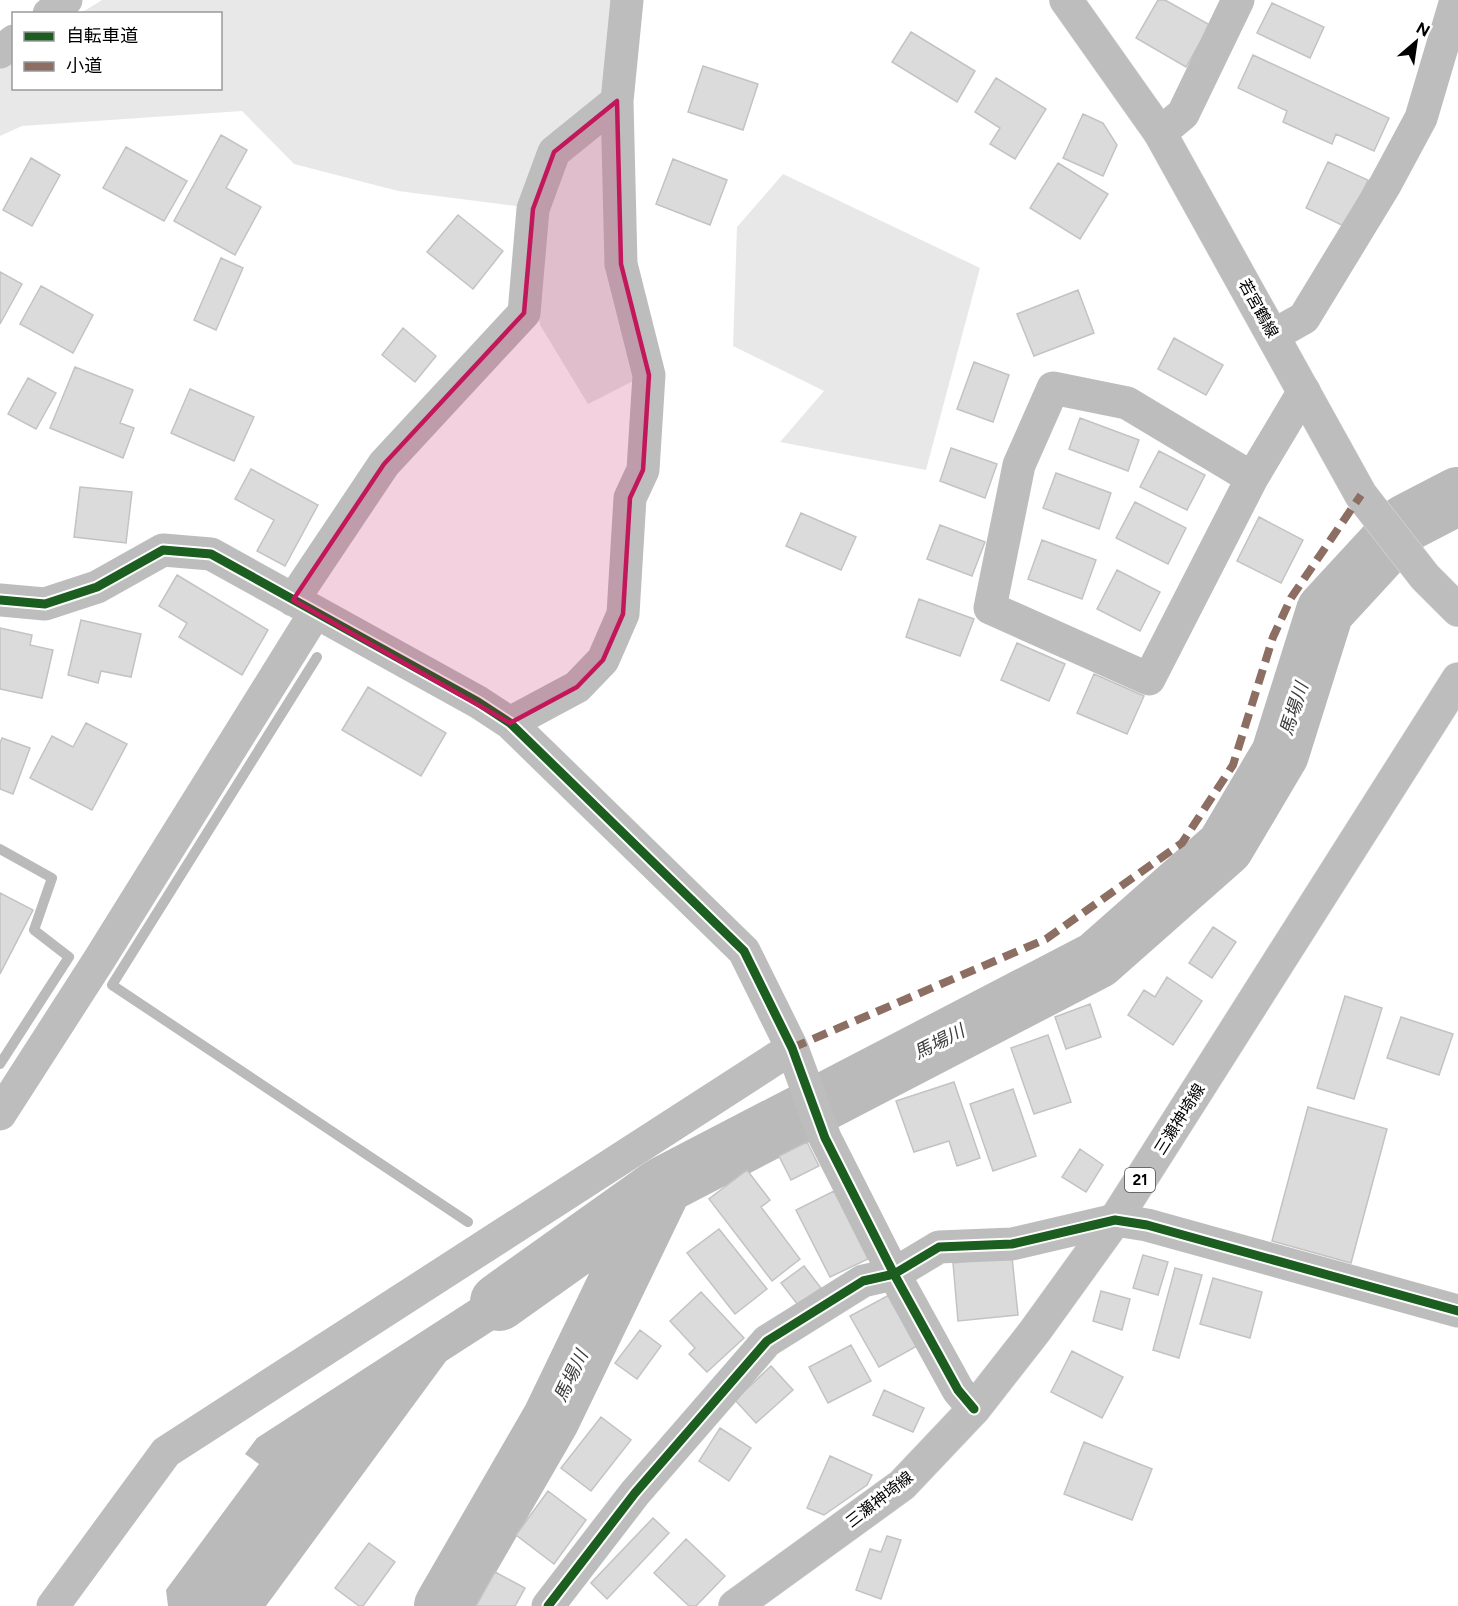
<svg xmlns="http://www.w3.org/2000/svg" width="1458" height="1606" viewBox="0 0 1458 1606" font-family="Figtree,'Noto Sans JP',sans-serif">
<rect width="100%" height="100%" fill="#fff"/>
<path fill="#e8e8e8" d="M 102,0 L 619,0 L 639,378 L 588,404 L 540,325 L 523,207 L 398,191 L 294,164 L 242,111 L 22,126 L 0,136 L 0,45 L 13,50 L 14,88 L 220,88 L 220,14 L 81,13 Z
M 783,174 L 980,268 L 926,470 L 780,442 L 824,391 L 733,346 L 737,227 Z"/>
<path fill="#bababa" d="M 562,1241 L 572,1280 L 446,1361 L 266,1606 L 168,1606 L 166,1590 L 259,1464 L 245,1454 L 257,1438 Z"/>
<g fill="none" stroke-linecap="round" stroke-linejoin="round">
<path stroke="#bababa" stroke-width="10" d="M 317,657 L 112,985 L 468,1222
M 0,849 L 52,878 L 34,930 L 69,957 L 0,1064"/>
<path stroke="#bababa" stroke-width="58" d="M 499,1302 L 659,1188
M 443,1606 L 551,1419 L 664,1185 L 1097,960 L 1225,847 L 1280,754 L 1325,611 L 1406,523 L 1458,496"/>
</g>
<path fill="#dbdbdb" stroke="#c3c3c3" stroke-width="1.5" d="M 1158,0 L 1165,0 L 1210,25 L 1186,67 L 1136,38 Z
M 1272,3 L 1324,27 L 1310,58 L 1257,33 Z
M 911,32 L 975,71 L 957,102 L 892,62 Z
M 1253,55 L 1389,118 L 1374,151 L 1336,134 L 1332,144 L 1283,122 L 1287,111 L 1238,88 Z
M 703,66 L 758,84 L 743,130 L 688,112 Z
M 996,78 L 1046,109 L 1015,159 L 990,144 L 1000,128 L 975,112 Z
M 1083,114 L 1103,123 L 1117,145 L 1103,176 L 1063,158 Z
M 221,135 L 247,150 L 226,188 L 261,207 L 235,255 L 174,221 Z
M 126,147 L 187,181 L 164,221 L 103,188 Z
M 31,158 L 60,175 L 32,226 L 3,210 Z
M 673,159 L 727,180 L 710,225 L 656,204 Z
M 1328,162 L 1368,180 L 1346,227 L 1306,208 Z
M 1058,163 L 1108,194 L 1080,239 L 1030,208 Z
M 458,215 L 503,251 L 473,289 L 427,252 Z
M 221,258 L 243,268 L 216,330 L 194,320 Z
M 0,272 L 22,284 L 0,324 Z
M 41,286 L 93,315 L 73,353 L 20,324 Z
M 1078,290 L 1094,333 L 1034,356 L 1017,314 Z
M 403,328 L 436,356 L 415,382 L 382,355 Z
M 1174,338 L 1223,365 L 1206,395 L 1158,369 Z
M 974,362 L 1009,375 L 993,422 L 957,409 Z
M 75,367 L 133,390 L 120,423 L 134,428 L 123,458 L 50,428 Z
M 28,378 L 56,393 L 36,429 L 8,414 Z
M 190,389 L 254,417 L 234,461 L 171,433 Z
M 1080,418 L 1139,440 L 1128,471 L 1069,449 Z
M 951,448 L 997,464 L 985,498 L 940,481 Z
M 1159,451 L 1205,475 L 1187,510 L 1140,487 Z
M 251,469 L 318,505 L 285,566 L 257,551 L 274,520 L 235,499 Z
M 1056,473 L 1111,493 L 1099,529 L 1043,508 Z
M 80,487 L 132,492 L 126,543 L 74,537 Z
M 1135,502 L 1186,528 L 1168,564 L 1116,538 Z
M 801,513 L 856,537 L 841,570 L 786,546 Z
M 1259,517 L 1303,540 L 1281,583 L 1237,561 Z
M 940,525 L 985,542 L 972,576 L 927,559 Z
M 1042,540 L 1096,560 L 1082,599 L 1028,579 Z
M 1117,570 L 1160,592 L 1140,631 L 1097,609 Z
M 177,575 L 268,630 L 242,675 L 179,637 L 187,623 L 159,606 Z
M 919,599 L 974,619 L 960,656 L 906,637 Z
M 81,620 L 141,634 L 131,677 L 101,671 L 98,683 L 68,675 Z
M 0,628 L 32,635 L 30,645 L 53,650 L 42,698 L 0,689 Z
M 1017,643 L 1065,664 L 1049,701 L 1001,680 Z
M 1094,674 L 1144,696 L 1127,734 L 1077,713 Z
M 368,687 L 446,733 L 421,776 L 342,730 Z
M 86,723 L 127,744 L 92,810 L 30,778 L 52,736 L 73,747 Z
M 2,738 L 30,748 L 13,794 L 0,789 L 0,743 Z
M 0,893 L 33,910 L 0,974 Z
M 1213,927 L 1236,942 L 1212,978 L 1189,963 Z
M 1167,977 L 1202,1001 L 1173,1045 L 1128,1015 L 1144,990 L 1155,997 Z
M 1345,996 L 1382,1008 L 1354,1099 L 1317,1088 Z
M 1090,1004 L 1101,1037 L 1066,1049 L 1055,1017 Z
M 1401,1017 L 1453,1034 L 1439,1075 L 1387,1058 Z
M 1048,1035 L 1071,1102 L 1034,1114 L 1011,1048 Z
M 954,1082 L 980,1158 L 957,1166 L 949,1141 L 914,1152 L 896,1101 Z
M 1013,1089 L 1036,1156 L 993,1171 L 970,1104 Z
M 1308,1107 L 1387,1129 L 1351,1263 L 1272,1241 Z
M 807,1142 L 819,1166 L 791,1180 L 779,1156 Z
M 1080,1149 L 1103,1165 L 1086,1192 L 1062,1177 Z
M 747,1170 L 770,1200 L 761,1207 L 800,1259 L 772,1281 L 709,1199 Z
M 834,1191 L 868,1259 L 830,1277 L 796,1210 Z
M 719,1229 L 767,1289 L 735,1314 L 687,1253 Z
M 1143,1255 L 1168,1262 L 1158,1295 L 1133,1288 Z
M 1012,1257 L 1018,1315 L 958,1321 L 953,1263 Z
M 804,1266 L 821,1288 L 798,1305 L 781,1283 Z
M 1175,1268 L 1202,1275 L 1179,1358 L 1153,1350 Z
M 1213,1278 L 1262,1292 L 1250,1338 L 1200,1324 Z
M 1101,1291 L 1130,1299 L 1122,1330 L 1093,1321 Z
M 701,1292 L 744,1338 L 707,1372 L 689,1354 L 695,1348 L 670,1321 Z
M 891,1294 L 919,1345 L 879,1367 L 850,1316 Z
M 640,1330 L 661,1346 L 637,1379 L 615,1363 Z
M 851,1345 L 871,1381 L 828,1403 L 809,1367 Z
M 1072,1351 L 1123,1377 L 1102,1418 L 1051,1392 Z
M 771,1366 L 793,1390 L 756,1423 L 735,1400 Z
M 884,1390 L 924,1408 L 913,1432 L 873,1415 Z
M 601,1417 L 631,1440 L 591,1491 L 561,1468 Z
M 720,1428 L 751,1448 L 729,1481 L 699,1461 Z
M 1084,1442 L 1152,1469 L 1132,1520 L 1064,1494 Z
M 830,1456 L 872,1475 L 867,1485 L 824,1515 L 807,1508 Z
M 548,1491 L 586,1520 L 554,1564 L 516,1535 Z
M 653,1518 L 669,1533 L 607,1599 L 591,1583 Z
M 887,1536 L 901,1540 L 881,1599 L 856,1590 L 870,1549 L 881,1552 Z
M 686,1539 L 725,1576 L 696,1606 L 689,1606 L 654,1573 Z
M 369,1543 L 395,1562 L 363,1606 L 359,1606 L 335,1588 Z
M 495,1572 L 525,1588 L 515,1606 L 476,1606 Z"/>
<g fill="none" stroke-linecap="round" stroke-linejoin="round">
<g stroke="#dbdbdb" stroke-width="34">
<path id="major" d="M 1066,0 L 1160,133 L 1361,495 L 1425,577 L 1458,610
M 735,1606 L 902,1485 L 974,1409 L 1035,1331 L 1115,1220 L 1458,679"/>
</g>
<path stroke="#bdbdbd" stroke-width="33" d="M 49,14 L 66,0
M 0,52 L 14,41
M 1160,133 L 1183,114 L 1238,0
M 1274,335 L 1304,318 L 1385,185 L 1421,118 L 1456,0
M 1252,478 L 1149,679 L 990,608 L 1019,465 L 1053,388 L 1127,403 L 1252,478 L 1304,391
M 0,600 L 45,604 L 97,587 L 163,550 L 211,554 L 478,702 L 510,723 L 744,951 L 792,1048 L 825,1138 L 894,1274 L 958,1390 L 974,1409
M 293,600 L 384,464 L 524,313 L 533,209 L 554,152 L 617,101
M 510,723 L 577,687 L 603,660 L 623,614 L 630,498 L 643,470 L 649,375 L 621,264 L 617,101 L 627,0
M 0,1114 L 99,960 L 315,613
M 53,1606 L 166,1452 L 792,1048
M 548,1606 L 635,1493 L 767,1341 L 863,1281 L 894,1274 L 939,1247 L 1012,1244 L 1115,1220 L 1147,1225 L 1458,1311"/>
<use href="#major" stroke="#bdbdbd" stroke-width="33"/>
<path stroke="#8d6e63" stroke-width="8" stroke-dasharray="15 8" stroke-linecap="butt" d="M 792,1048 L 1046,939 L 1182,843 L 1233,765 L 1273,637 L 1291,598 L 1361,495"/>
<g stroke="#fff" stroke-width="13">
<path id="cycleway" d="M 0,600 L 45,604 L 97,587 L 163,550 L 211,554 L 478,702 L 510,723 L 744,951 L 792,1048 L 825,1138 L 894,1274 L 958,1390 L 974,1409
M 548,1606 L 635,1493 L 767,1341 L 863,1281 L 894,1274 L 939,1247 L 1012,1244 L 1115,1220 L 1147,1225 L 1458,1311"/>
</g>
<use href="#cycleway" stroke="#1b5e20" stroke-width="9"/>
</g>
<path fill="#c2185b" fill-opacity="0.2" stroke="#c2185b" stroke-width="4.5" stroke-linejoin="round" d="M 617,101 L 621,264 L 649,375 L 643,470 L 630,498 L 623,614 L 603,660 L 577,687 L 510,723 L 293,600 L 384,464 L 524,313 L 533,209 L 554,152 Z"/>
<g text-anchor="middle" stroke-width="6" stroke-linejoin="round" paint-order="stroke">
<rect fill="#fff" stroke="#4c4c4c" stroke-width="1.5" x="1125" y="1168" width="30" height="24" rx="4.5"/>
<g font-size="15" font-weight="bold" fill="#000">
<text x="1140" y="1185">21</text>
</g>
<g font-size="16" fill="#000" stroke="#fff">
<text transform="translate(1259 308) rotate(61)" y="6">若宮鶴線</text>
<text transform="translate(1179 1119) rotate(-58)" y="6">三瀬神埼線</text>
<text transform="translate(879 1499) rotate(-38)" y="6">三瀬神埼線</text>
</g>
<g font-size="18" font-style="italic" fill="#3d3d3d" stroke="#fff">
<text transform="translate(1294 709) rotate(-72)" y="6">馬場川</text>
<text transform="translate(939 1042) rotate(-27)" y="6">馬場川</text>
<text transform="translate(571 1376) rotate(-64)" y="6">馬場川</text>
</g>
</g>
<rect x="12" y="12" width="210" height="78" fill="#ffffff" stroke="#999999" stroke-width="1.5"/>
<rect x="24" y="32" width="30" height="9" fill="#1b5e20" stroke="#999999" stroke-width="1.5"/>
<text x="66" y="42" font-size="18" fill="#000000">自転車道</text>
<rect x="24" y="62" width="30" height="9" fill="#8d6e63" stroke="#999999" stroke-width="1.5"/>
<text x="66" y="72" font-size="18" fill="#000000">小道</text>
<g transform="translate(1416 42) rotate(29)" stroke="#ffffff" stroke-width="4.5" paint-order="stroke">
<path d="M0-4.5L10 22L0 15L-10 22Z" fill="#000000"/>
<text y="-9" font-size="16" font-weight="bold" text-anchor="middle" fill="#000000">N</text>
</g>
</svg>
